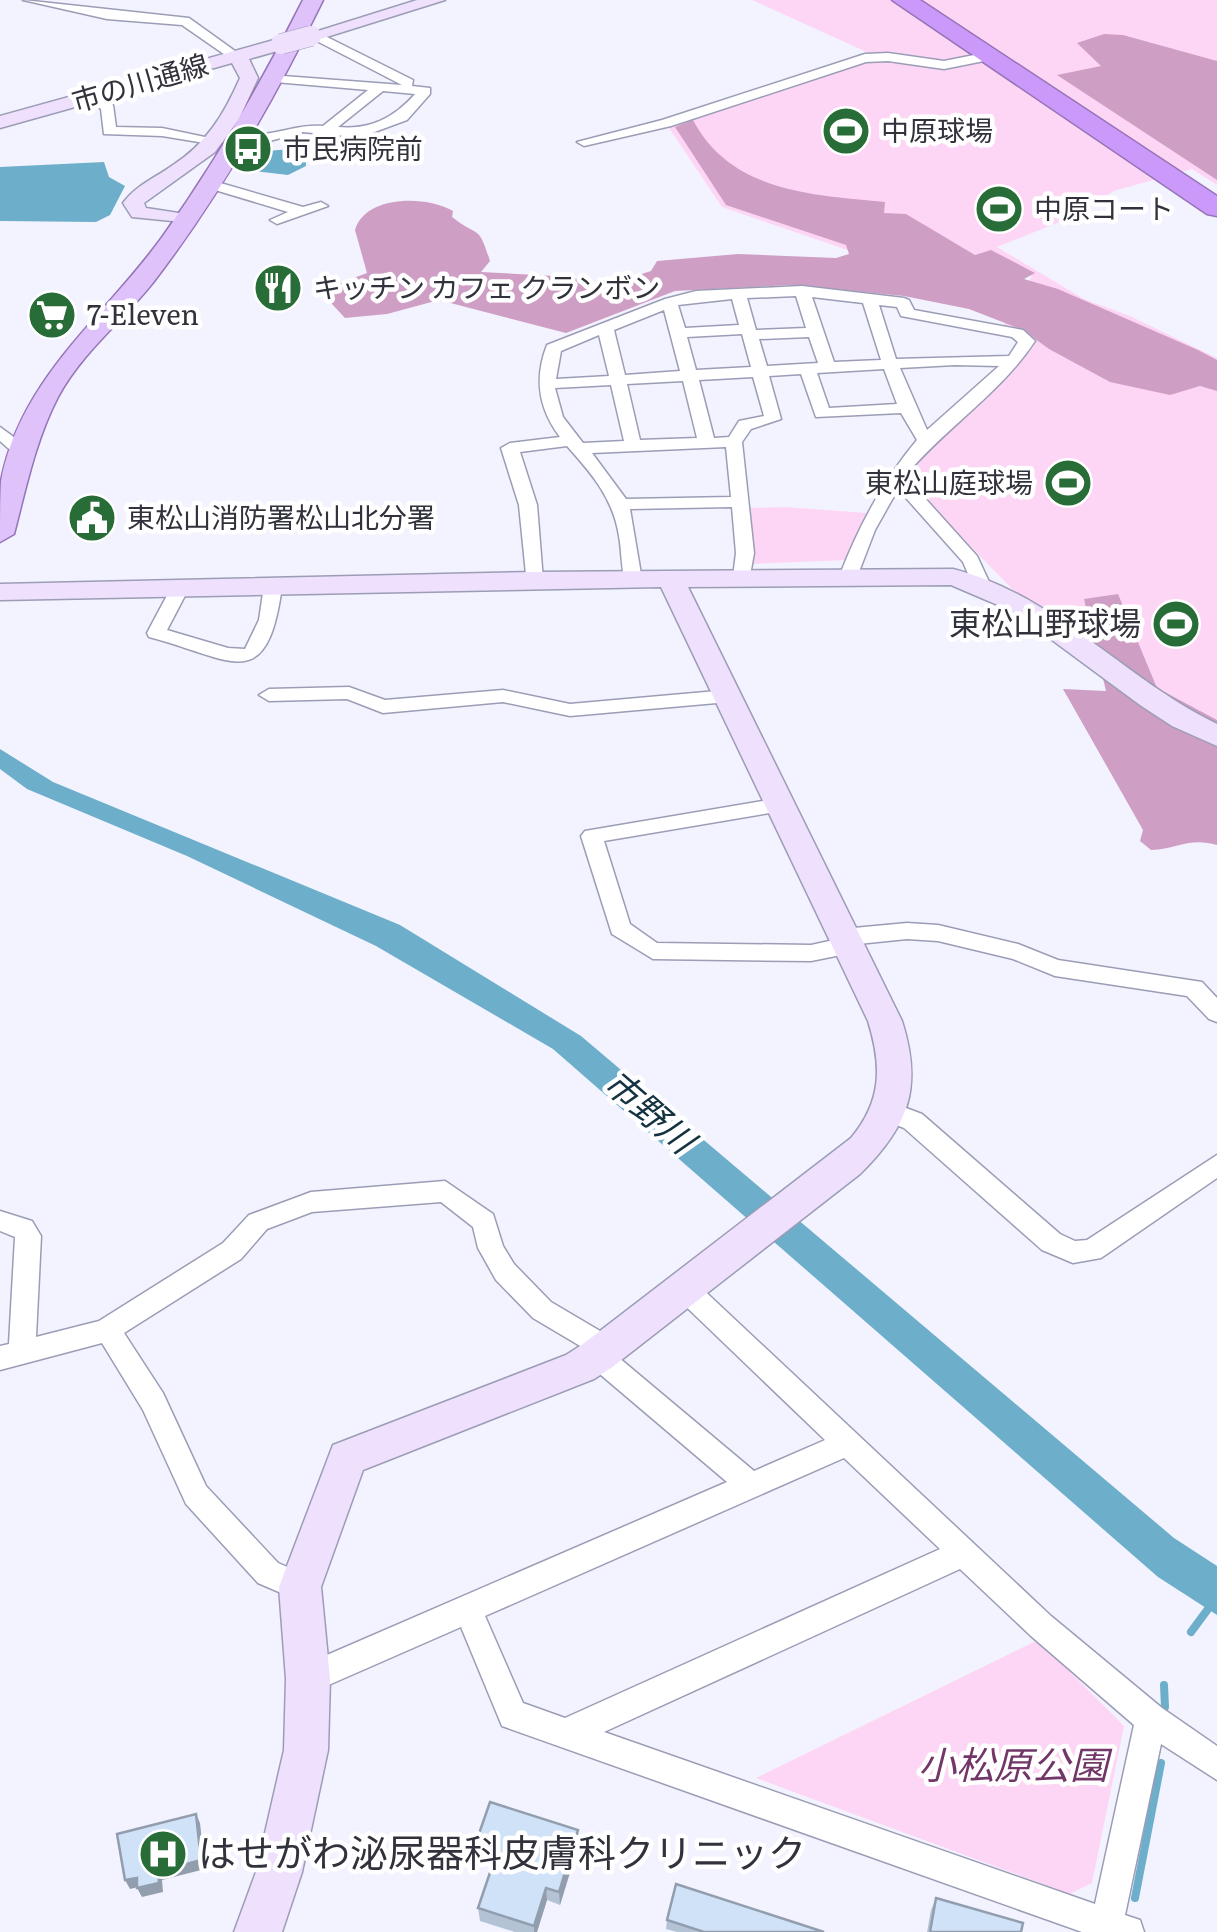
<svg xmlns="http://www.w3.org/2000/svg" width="1217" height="1932" viewBox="0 0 1217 1932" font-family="Literata,'Noto Sans JP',serif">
<rect width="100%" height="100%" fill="#f2f3fe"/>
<path fill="#fed6f5" d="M 752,0 L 1217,0 L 1217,185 L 1192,169 L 1114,191 L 1077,215 L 997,247 L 1084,299 L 1130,316 L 1217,358 L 1217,727 L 1137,682 L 1016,593 L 901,475 L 1032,342 L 1002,328 L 1032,276 L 1007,270 L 856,253 L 722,207 L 667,125 L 871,54 Z
M 785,507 L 867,513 L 848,560 L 750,564 L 754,553 L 749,508 Z
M 1038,1640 L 1124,1726 L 1092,1883 L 1070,1894 L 756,1778 Z"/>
<path fill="#cf9ec5" d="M 1104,34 L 1123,35 L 1217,61 L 1217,180 L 1057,75 L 1101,66 L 1077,43 Z
M 693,120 C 731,192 812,195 885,202 L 884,213 L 906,214 L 975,255 L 991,250 L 1035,273 L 1024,279 L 1058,289 L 1198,350 L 1217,360 L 1217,391 L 1200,386 L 1170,395 L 1110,382 L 1049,349 L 1023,330 L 969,309 L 904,296 L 791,285 L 675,291 L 566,333 L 439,300 L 387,314 L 345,318 L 332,304 L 330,287 L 367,273 L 355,230 C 365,195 426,195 453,211 L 452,217 C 480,239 478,223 490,261 L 481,272 L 573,277 L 589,283 L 610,284 L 651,271 L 657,261 L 738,254 L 836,258 L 849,254 L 846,245 L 726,205 L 675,127 Z
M 1118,594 L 1157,688 L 1217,720 L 1217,845 C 1189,837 1178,849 1151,850 L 1140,841 L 1143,830 L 1063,689 L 1106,691 L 1084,599 Z"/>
<path fill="#6daecb" d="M 304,148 L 323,153 L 315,159 L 301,156 L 298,159 L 306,162 L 306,166 L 288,175 L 245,170 L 254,152 Z
M 104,162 L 109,177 L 125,186 L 110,215 L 96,222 L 0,221 L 0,167 Z
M 0,749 L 53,782 L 400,925 L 581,1036 L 1174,1538 L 1217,1566 L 1217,1615 L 1158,1577 L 553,1049 L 376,946 L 187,856 L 27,789 L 0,769 Z"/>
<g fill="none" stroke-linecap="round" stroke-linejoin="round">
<path stroke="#6daecb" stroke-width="8" d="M 1191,1632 L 1208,1609
M 1164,1685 L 1165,1707
M 1135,1898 L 1161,1763"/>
<g stroke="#9b9db6" stroke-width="3">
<path id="street" d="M 23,0 L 189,18 L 242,56 L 231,59 L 182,25 L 107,19 Z
M 315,31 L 413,80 L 412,86 L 430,88 L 430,94 L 407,120 L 369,134 L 382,145 L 419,153 L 419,159 L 372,151 L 356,137 L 303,132 L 266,142 L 236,141 L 236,135 C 245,134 254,135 262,134 C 284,132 301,124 323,126 L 368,90 L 275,82 L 270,81 L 270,75 L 402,85 L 311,38 L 309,35 ZM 383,91 L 415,94 C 394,118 370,130 338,127 Z
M 989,52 L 995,56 L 994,59 L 944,69 L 888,61 L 866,62 L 671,126 L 584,146 L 577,142 L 662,120 L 865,54 L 888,53 L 944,61 Z
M 88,93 L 98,93 L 113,105 L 116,127 L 162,128 L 224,141 L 217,145 L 162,136 L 104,134 L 101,109 L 88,99 Z
M 210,180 L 303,207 L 321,202 L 328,206 L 277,224 L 270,220 L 288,212 L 205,187 L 205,181 Z
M 802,286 L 904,298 L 909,300 L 914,310 L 1023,330 L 1035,341 C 1001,393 945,428 905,476 L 977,556 L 990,584 L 988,588 L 974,588 L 963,562 L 898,489 L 875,530 L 857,577 L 855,581 L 841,581 L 839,577 C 859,526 882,482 917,440 L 901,413 L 816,417 L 801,374 L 769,376 L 781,419 L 751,429 L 742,442 L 754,553 L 749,581 L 735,581 L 733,577 L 736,553 L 732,507 L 630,509 L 642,580 L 640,584 L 626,584 C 621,570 622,552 619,536 C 613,498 592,474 567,446 L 520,452 L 537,505 L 543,580 L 541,584 L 527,584 L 519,505 L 501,448 L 510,443 L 560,437 C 538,408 534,378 547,345 L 665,299 L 696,291 ZM 796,296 L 806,328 L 756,330 L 747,298 ZM 812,297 L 863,303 L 881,360 L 834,362 ZM 732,299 L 739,325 L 685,328 L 678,305 ZM 879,305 L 897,307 L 901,316 L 1012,337 L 1018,342 L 1009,356 L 896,359 ZM 664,310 L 680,371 L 625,375 L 614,330 ZM 742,334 L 751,367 L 696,370 L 687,337 ZM 599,335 L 609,376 L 556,379 L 561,351 ZM 809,337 L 818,363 L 767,366 L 759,339 ZM 955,365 L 999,366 L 927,430 L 900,368 ZM 884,369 L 897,404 L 829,408 L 817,373 ZM 753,377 L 764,416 L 739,421 L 729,437 L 714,438 L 699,380 ZM 683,381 L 697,438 L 640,440 L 627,384 ZM 611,385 L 624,441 L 583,443 L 563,417 L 555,388 ZM 726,447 L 731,497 L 626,499 L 592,453 Z
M 0,427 L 30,449 L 30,457 L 18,457 L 0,441 Z
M 273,580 L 282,586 C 267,698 231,658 149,637 L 147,633 L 171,588 L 180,582 L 189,588 L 167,630 L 228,648 L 245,649 L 259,620 L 264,586 Z
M 349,687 L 385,700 L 503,690 L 570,704 L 728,690 L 738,696 L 728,702 L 570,716 L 503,702 L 383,713 L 347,699 L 269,701 L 259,695 L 269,689 Z
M 780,798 L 787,800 L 790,805 L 787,810 L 604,841 L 630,924 L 657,943 L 811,945 L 834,940 L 835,931 L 843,929 L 907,923 L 938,925 L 1018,944 L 1058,960 L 1202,982 L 1217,998 L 1217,1022 L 1209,1019 L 1187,996 L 1055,976 L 1013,959 L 938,941 L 907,939 L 858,944 L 856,952 L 811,961 L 653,959 L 612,934 L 581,836 L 585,831 Z
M 890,1102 L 922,1114 L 1060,1234 L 1075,1241 L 1087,1240 L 1217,1155 L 1217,1178 L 1101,1258 L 1073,1263 L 1042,1250 L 904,1128 L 882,1119 L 878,1112 L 882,1105 Z
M 445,1181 L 493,1214 L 503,1246 L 514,1264 L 551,1302 L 617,1341 L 621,1349 L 618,1357 L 754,1471 L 825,1440 L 677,1298 L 673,1290 L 677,1282 L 686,1279 L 695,1282 L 1051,1616 L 1162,1708 L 1217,1746 L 1217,1780 L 1161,1744 L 1125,1915 L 1140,1920 L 1144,1932 L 1082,1932 L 502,1726 L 461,1627 L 308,1694 L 297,1690 L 293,1679 L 297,1668 L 727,1482 L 588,1364 L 584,1356 L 587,1350 L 533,1318 L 496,1280 L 478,1248 L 473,1227 L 441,1202 L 312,1212 L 267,1229 L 241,1259 L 124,1333 L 163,1393 L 206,1486 L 278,1563 L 310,1577 L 315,1587 L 310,1597 L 300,1601 L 258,1583 L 186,1504 L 143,1410 L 102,1343 L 0,1370 L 0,1346 L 9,1344 L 15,1237 L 0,1231 L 0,1211 L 32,1221 L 41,1236 L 36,1337 L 99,1321 L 223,1243 L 249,1215 L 311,1192 ZM 844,1458 L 940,1549 L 565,1718 L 523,1703 L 485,1616 ZM 960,1569 L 1031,1636 L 1134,1725 L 1095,1904 L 604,1732 Z"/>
</g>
<g stroke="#9b9db6" stroke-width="3">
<path id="secondary" d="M 417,0 L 445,0 L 317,40 L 311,41 L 302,36 Z
M 281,38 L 290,44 L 288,48 L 249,59 L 258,78 L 239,119 L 215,152 L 144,203 L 146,208 L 192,215 L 196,219 L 192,223 L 132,217 L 123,203 C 136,185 155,178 173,165 C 207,143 224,114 240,78 L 232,63 L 0,128 L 0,116 Z
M 953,569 C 1056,595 1124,679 1217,724 L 1217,746 L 1172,726 L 1140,705 L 1014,612 L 951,585 L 688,587 L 902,1021 C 923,1087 909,1126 860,1174 L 611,1368 L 594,1379 L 363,1470 L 321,1587 L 330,1679 L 328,1750 L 302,1872 L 282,1932 L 234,1932 L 256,1872 L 284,1750 L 286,1679 L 279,1587 L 333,1445 L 566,1355 L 583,1344 L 851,1138 C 882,1101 882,1066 868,1021 L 661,587 L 0,600 L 0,584 L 534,572 Z"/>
</g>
<g stroke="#9575b7" stroke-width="3">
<path id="primary" d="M 303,0 L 323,0 C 275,98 221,194 155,280 C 124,320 82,352 58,397 C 36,439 26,488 14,534 L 0,542 C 0,523 0,500 1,481 C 21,377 104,318 163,236 C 216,161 262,82 303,0 Z"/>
</g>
<g stroke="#9575b7" stroke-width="3">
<path id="highway" d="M 892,0 L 920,0 L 1217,196 L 1217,216 L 1207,214 Z"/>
</g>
<use href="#street" fill="#fff" fill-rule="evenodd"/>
<use href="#secondary" fill="#efe0fd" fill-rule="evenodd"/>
<use href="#primary" fill="#e0c2fb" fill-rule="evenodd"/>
<use href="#highway" fill="#cb99f9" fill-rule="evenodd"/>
<g stroke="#9b9db6" stroke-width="21" stroke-linecap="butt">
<path id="secondary-bridge" d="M 281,44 L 311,36"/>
</g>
<use href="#secondary-bridge" stroke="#efe0fd" stroke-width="20"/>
</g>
<path fill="#b3c2d5" d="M 579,1843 L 560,1905 L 547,1900 L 537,1932 L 515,1932 L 480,1921 L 478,1908 L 492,1867 L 476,1861 L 474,1848 Z
M 936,1898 L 1021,1932 L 927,1932 L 931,1910 Z
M 667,1920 L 824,1932 L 677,1932 L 666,1929 Z"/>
<path fill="#929eae" d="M 196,1814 L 200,1823 L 205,1869 L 162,1880 L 163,1892 L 142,1897 L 137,1888 Z
M 578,1830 L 579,1843 L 560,1905 L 559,1892 Z
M 137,1878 L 142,1886 L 130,1889 L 125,1880 Z
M 546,1888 L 547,1900 L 537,1932 L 534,1932 L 534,1926 Z"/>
<path fill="#d0e2f8" stroke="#929eae" stroke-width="2.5" d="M 490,1802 L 578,1830 L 559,1892 L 546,1888 L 534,1926 L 478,1908 L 496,1855 L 474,1848 Z
M 196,1814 L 201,1860 L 158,1872 L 159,1883 L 137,1888 L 137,1878 L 125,1880 L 117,1834 Z
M 676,1884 L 824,1932 L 704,1932 L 667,1920 Z
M 936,1898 L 1023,1923 L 1021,1932 L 930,1932 Z"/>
<defs>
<g id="stadium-disc" transform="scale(2.5)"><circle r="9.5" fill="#286c37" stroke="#fff"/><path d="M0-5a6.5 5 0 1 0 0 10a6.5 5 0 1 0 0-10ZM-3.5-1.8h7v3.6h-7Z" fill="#fff"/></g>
<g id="bus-disc" transform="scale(2.5)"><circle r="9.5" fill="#286c37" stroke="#fff"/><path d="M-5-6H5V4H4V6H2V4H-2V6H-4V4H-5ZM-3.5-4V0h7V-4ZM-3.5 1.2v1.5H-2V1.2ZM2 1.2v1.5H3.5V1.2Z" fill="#fff"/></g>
<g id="restaurant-disc" transform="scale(2.5)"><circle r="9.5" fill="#286c37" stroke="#fff"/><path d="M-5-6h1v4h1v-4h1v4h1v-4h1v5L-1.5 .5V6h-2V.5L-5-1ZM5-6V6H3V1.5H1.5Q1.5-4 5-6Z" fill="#fff"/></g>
<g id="supermarket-disc" transform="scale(2.5)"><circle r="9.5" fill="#286c37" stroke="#fff"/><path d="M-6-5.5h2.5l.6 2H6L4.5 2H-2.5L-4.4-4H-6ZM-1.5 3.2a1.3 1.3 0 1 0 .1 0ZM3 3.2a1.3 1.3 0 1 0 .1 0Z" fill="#fff"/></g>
<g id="civic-disc" transform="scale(2.5)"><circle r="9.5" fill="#286c37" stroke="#fff"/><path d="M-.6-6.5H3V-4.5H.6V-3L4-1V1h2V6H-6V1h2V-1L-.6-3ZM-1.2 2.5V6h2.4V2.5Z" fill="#fff"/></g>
<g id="hospital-disc" transform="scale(2.5)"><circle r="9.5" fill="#286c37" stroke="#fff"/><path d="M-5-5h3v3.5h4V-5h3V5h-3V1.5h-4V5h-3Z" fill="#fff"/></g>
</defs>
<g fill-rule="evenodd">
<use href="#stadium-disc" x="846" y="131"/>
<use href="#bus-disc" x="248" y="149"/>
<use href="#stadium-disc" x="999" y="209"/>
<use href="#restaurant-disc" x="278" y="288"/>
<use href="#supermarket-disc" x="52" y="315"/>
<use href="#stadium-disc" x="1068" y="483"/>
<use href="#civic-disc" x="92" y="518"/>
<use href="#stadium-disc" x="1176" y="624"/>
<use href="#hospital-disc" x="163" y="1854"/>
</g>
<g text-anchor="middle" stroke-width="9" stroke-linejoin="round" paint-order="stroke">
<g font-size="28" fill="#31323c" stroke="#fff">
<text transform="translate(140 83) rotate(-16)" y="10">市の川通線</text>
</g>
<g font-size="28" fill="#31323c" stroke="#fff" text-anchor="start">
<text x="881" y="141">中原球場</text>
<text x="283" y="159">市民病院前</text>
<text x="1034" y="219">中原コート</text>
<text x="313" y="298">キッチン カフェ クランボン</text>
<text x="87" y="325">7-Eleven</text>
<text x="1033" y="493" text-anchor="end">東松山庭球場</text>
<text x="127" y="528">東松山消防署松山北分署</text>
</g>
<g font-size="32" fill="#31323c" stroke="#fff" text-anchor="end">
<text x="1141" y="635">東松山野球場</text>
</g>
<g font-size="35" font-style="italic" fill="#143340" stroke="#fff">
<text transform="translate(649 1112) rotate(41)" y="12">市野川</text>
</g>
<g font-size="38" font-style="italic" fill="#723668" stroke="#fff">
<text x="1013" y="1779">小松原公園</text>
</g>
<g font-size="38" fill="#31323c" stroke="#fff" text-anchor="start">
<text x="198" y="1867">はせがわ泌尿器科皮膚科クリニック</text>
</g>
</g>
</svg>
